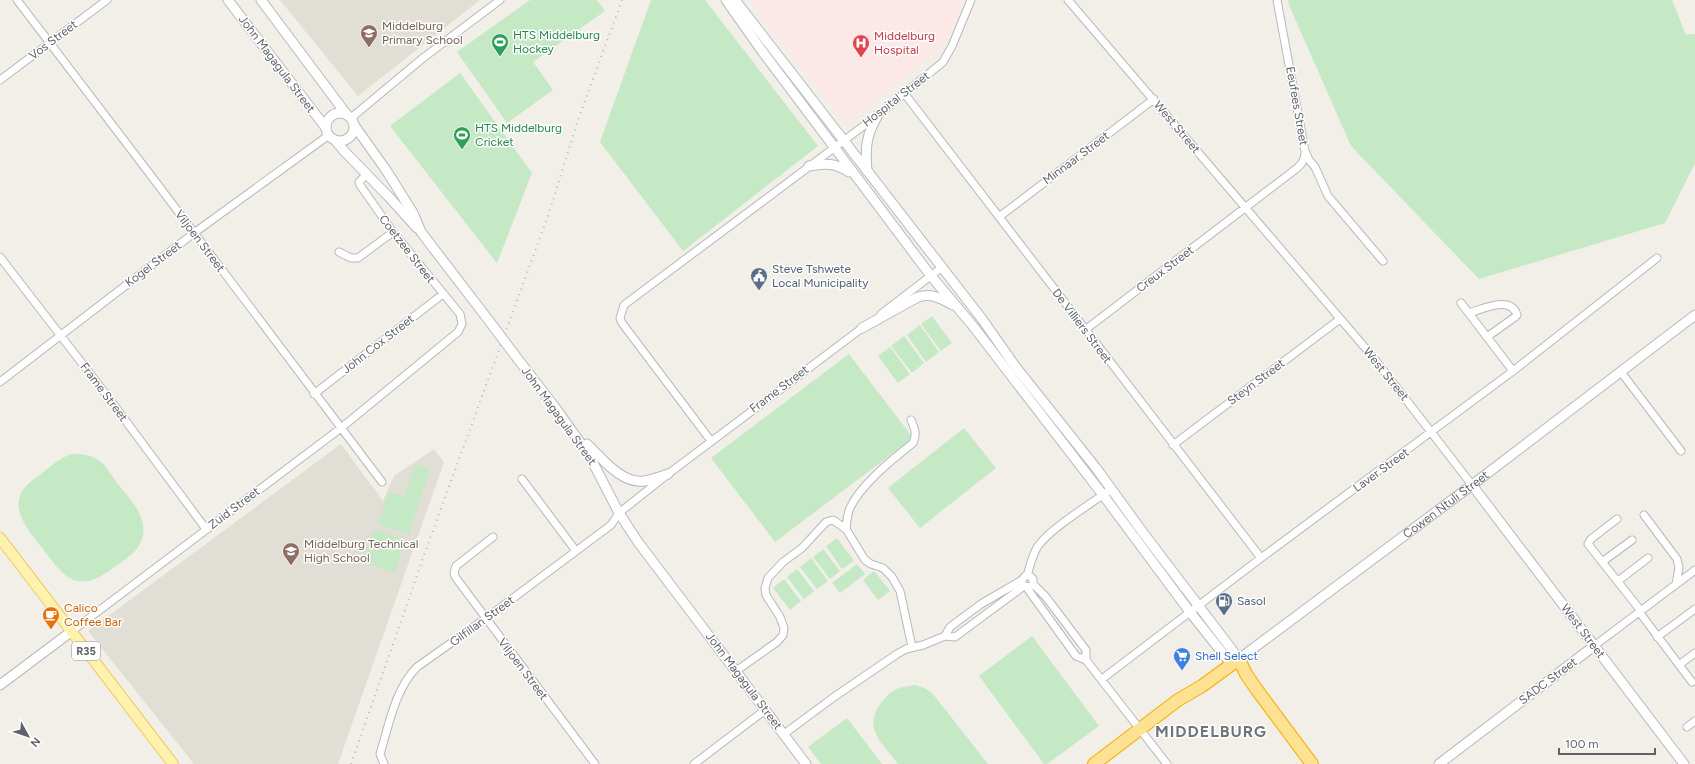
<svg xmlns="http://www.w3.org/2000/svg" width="1695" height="764" viewBox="0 0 1695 764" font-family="Figtree,sans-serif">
<rect width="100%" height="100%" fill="#f1efe8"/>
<path fill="#e1ded6" d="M 280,0 L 480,0 L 358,96 Z
M 341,444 L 383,501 L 394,476 L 434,449 L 444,462 L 338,764 L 194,764 L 88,631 Z"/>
<path fill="#fce8e6" d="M 749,0 L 964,0 L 956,22 L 944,44 L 914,72 L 889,89 L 845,124 Z"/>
<path fill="#c5e8c5" d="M 530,0 L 597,0 L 605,11 L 533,62 L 553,90 L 507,123 L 457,52 Z
M 651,0 L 705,0 L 818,146 L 683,251 L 600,142 Z
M 1288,0 L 1672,0 L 1686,35 L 1695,34 L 1695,163 L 1665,223 L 1479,279 L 1351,146 L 1289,5 Z
M 460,73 L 532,173 L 497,263 L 390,126 Z
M 932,316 L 952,343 L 941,351 L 921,324 Z
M 920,325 L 939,352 L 926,362 L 907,335 Z
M 904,336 L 924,363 L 912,373 L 891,346 Z
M 890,347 L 910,374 L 898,383 L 878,356 Z
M 849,354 L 913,438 L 775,542 L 711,458 Z
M 964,428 L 996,468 L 920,528 L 888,488 Z
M 72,454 C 81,454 89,454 98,460 C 106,465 111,475 117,483 C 131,500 154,523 138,547 C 132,556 121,562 113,568 C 77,595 65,578 43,549 C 29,531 6,507 27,485 C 31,481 37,477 41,474 C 51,466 59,458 72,454 Z
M 415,464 L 430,469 L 409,534 L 378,524 L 388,492 L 404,496 Z
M 374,529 L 406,541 L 394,573 L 362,561 Z
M 837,538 L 854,561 L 842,569 L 826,546 Z
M 823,549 L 840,571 L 830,579 L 813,557 Z
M 811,558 L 828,581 L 817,589 L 800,567 Z
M 857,564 L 865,574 L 840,593 L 832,583 Z
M 797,569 L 814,591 L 804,599 L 787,577 Z
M 874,571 L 890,591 L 878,600 L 863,580 Z
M 784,579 L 801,601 L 790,610 L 773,588 Z
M 1032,636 L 1099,726 L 1047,764 L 1044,764 L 979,676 Z
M 915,685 L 924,688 L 932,693 L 988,764 L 898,764 C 890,753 877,741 874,728 C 870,713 886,693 899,688 C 904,687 910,686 915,685 Z
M 847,718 L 882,764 L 821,764 L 808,747 Z"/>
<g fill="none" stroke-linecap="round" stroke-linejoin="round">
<g stroke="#b5b8bc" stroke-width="9">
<path id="street" d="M 17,0 L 146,169 L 382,482
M 1068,0 L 1373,357 L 1472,485
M 0,80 L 107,0
M 904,93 L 1261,558
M 351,118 L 423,58 L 500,0
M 1306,153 L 1309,160 L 1315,167 L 1328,196 L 1383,261
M 999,217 L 1154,99
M 339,252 L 351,258 L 358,258 L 393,232
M 0,257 L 108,397 L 206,529
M 1461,303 L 1513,371
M 1469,313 C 1483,309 1511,295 1517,315 L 1515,317 L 1487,337
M 881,314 L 941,268
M 1085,330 L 1292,172 C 1300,166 1305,162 1305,151 L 1277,0
M 1621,372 L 1681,451
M 0,382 L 194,233 L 329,135
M 314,394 L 443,294
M 711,441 L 622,323 L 620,318 L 624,305 L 878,115 L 943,62 L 952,46 L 971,0
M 1173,445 L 1340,319
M 522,479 L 576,551
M 1644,515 L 1677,559 L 1679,568 L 1676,584
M 1617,519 L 1591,539 L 1588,544 L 1641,611
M 846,529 C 847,522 847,514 850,508 C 861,484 893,459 913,443 C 917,434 915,429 911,420
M 493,537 L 456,566 L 454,573 L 456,578 L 595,764
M 1602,562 L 1632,540
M 1027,576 C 1030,566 1032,555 1038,546 C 1052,527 1091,504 1111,489
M 1618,581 L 1648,558
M 1033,584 L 1046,597 L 1086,650 L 1086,660
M 1027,588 L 1076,656 L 1086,660 L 1167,764
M 1640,613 L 1692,682
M 72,631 L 341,428 L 458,332 L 462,324 L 460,314 L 393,232 L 360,185 L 359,182 L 367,174
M 945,636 L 955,637 L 1024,586 L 1030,587 L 1033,584 L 1033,579 L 1030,576 L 1025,576 L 1022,580 L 1022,584
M 1657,637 L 1695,609
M 1594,646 L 1695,570
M 1679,665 L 1695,653
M 736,671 L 777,642 L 783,635 L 784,628 L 780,617 L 766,595 L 765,588 L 768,578 L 783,562 L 802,548 L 826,522 L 833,520 L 846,529 L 865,560 L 871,564 L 883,568 L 892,577 L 900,591 L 912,647
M 1102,679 L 1261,558 L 1513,371 L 1657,258
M 1687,727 L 1695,721
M 784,734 L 834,697 L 897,654 L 906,649 L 923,645 L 945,636 L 950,627 L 981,604 L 1022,580
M 384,764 L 380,754 C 389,725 395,689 417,667 L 485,619 L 611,525 L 619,513 L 668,474 L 866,325
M 694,764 L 765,710"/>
</g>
<g stroke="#b6babf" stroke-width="11">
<g id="secondary">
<path d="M 228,0 L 326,128"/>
<path d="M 261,0 L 347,115"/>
<path d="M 726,0 L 762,51 L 931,276 L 973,326 L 1103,495 L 1190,612 L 1232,665"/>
<path id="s1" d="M 735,0 L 982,319 L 1015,366 L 1096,468 L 1144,534 L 1239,659 L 1472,485 L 1695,315"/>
<circle cx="340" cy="127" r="14"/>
<path d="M 354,125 L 386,170 L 413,213 L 421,232 L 493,326"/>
<path d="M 335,140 L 345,152 L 389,197 L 417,228"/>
<path d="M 809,166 C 825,163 836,163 849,172"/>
<path d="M 867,171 C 865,148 866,135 878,115"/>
<path d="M 862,328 L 918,297 C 932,293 940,298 953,305"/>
<path d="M 514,354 L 557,410 L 589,455 L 619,513 L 638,542 L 806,764"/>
<path d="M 587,444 C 602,458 621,484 644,481 C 652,480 660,477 668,474"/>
<path d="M 1472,485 L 1684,764"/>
<path d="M 0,685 L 72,631"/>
<path d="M 1439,764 L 1594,646"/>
</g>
</g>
<g stroke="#f2c960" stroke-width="12">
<path id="primary" d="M 0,538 L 173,764"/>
</g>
<g stroke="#f9ab00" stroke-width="14">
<path id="highway" d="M 1094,764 L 1178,700 L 1202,686 L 1239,659 L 1246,674 L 1257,690 L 1312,764"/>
</g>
<use href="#street" stroke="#fff" stroke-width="7"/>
<use href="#secondary" stroke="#fff" stroke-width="9"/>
<use href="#primary" stroke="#fff2af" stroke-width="10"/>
<use href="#highway" stroke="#fde293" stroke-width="12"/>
<path stroke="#b6b7b8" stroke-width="2" stroke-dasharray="1 5" stroke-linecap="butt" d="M 351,764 L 428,544 L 549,213 L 578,120 L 622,0"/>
<g stroke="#b6babf" stroke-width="11" stroke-linecap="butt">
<path id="secondary-bridge" d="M 493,326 L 514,354"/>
</g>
<use href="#secondary-bridge" stroke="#fff" stroke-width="9"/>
</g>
<defs>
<g id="school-pin" transform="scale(0.9)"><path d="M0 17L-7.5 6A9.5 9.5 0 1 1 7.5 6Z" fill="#8d6e63" stroke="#fff"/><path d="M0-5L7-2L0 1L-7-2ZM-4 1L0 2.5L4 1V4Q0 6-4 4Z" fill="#fff"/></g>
<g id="stadium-pin" transform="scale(0.9)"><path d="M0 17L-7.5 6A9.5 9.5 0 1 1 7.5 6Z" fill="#2e9e5b" stroke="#fff"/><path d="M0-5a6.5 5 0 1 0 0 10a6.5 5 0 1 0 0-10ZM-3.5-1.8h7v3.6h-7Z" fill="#fff"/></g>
<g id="hospital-pin" transform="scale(0.9)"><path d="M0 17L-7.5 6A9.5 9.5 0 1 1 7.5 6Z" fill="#e0444e" stroke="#fff"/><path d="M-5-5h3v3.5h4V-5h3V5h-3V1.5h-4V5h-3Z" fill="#fff"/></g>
<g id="civic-pin" transform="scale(0.9)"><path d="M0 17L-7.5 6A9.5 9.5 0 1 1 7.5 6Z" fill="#5c6f8a" stroke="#fff"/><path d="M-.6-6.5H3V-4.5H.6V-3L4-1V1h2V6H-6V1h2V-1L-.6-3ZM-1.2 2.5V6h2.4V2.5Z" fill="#fff"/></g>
<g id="fuel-pin" transform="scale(0.9)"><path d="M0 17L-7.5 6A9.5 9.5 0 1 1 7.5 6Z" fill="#5c6f8a" stroke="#fff"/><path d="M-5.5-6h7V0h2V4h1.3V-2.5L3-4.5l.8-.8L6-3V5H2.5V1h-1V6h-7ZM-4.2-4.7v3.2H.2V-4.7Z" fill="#fff"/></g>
<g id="cafe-pin" transform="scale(0.9)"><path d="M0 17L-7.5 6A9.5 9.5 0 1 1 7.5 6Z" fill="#e8710a" stroke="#fff"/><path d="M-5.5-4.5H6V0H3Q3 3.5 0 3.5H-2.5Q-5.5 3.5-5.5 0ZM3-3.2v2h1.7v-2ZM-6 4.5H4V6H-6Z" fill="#fff"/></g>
<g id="supermarket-pin" transform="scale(0.9)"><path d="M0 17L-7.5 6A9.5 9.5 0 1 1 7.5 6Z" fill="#3f7fe0" stroke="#fff"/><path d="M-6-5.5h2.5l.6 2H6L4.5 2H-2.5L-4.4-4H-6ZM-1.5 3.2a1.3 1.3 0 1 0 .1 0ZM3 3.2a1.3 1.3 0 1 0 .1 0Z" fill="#fff"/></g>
</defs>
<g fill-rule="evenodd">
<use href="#school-pin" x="369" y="33"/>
<use href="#stadium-pin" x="500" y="42"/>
<use href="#hospital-pin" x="861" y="43"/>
<use href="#stadium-pin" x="462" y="135"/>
<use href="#civic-pin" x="759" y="276"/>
<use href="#school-pin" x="291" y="551"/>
<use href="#fuel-pin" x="1224" y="601"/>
<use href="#cafe-pin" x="51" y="615"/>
<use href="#supermarket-pin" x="1182" y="656"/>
</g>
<g text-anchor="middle" stroke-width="3" stroke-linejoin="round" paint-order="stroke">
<rect fill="#fff" stroke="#8f9295" stroke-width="1" x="72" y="642" width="28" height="18" rx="3"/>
<g font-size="11" font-weight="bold" fill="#5f6368">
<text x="86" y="655">R35</text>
</g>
<g font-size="12" fill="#785e54" stroke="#fff" text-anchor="start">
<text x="382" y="30">Middelburg<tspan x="382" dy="14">Primary School</tspan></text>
<text x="304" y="548">Middelburg Technical<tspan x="304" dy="14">High School</tspan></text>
</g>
<g font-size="12" fill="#27864d" stroke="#fff" text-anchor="start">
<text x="513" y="39">HTS Middelburg<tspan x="513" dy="14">Hockey</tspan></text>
<text x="475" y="132">HTS Middelburg<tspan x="475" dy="14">Cricket</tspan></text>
</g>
<g font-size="12" fill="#be3a42" stroke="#fff" text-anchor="start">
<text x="874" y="40">Middelburg<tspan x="874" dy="14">Hospital</tspan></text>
</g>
<g font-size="12" fill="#5f6368" stroke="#fff">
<text transform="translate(53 40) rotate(-37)" y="4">Vos Street</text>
<text transform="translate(277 64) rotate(53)" y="4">John Magagula Street</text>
<text transform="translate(896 99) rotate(-38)" y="4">Hospital Street</text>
<text transform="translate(1297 106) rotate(80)" y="4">Eeufees Street</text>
<text transform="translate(1177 127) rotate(50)" y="4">West Street</text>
<text transform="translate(1076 158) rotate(-37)" y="4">Minnaar Street</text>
<text transform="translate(200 241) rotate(53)" y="4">Viljoen Street</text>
<text transform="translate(407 249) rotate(52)" y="4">Coetzee Street</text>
<text transform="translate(153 264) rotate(-37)" y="4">Kogel Street</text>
<text transform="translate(1165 269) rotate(-37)" y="4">Creux Street</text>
<text transform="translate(1082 326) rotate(53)" y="4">De Villiers Street</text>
<text transform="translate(378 344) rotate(-38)" y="4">John Cox Street</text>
<text transform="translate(1386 374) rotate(51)" y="4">West Street</text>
<text transform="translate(1256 382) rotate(-37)" y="4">Steyn Street</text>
<text transform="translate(779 389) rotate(-37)" y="4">Frame Street</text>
<text transform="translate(104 392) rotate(53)" y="4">Frame Street</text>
<text transform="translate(559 416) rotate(54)" y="4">John Magagula Street</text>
<text transform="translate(1381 470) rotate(-36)" y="4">Laver Street</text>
<text dy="4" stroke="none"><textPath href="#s1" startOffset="1088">Cowen Ntuli Street</textPath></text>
<text transform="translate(234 508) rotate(-37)" y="4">Zuid Street</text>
<text transform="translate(482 621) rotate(-36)" y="4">Gilfillan Street</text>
<text transform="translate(1583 631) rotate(53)" y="4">West Street</text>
<text transform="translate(523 669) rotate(53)" y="4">Viljoen Street</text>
<text transform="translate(744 681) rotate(53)" y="4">John Magagula Street</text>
<text transform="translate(1548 681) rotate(-37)" y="4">SADC Street</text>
</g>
<g font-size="12" fill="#4e5e75" stroke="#fff" text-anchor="start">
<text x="772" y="273">Steve Tshwete<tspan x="772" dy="14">Local Municipality</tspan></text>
<text x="1237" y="605">Sasol</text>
</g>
<g font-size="12" fill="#c56008" stroke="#fff" text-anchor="start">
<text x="64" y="612">Calico<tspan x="64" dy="14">Coffee Bar</tspan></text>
</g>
<g font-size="12" fill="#366cbe" stroke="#fff" text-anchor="start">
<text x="1195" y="660">Shell Select</text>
</g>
<g font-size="16" font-weight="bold" letter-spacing="1" fill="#70757a" stroke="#fff">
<text x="1211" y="737">MIDDELBURG</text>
</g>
</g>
<g transform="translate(28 736) rotate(130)" stroke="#ffffff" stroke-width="3" paint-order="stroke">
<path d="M0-3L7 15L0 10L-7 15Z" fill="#5f6368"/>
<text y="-6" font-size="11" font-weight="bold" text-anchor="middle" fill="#5f6368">N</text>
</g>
<path d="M1559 748v6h96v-6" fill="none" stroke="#5f6368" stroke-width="2"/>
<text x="1565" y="748" font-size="12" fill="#5f6368" stroke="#ffffff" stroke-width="3" paint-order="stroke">100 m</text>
</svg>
